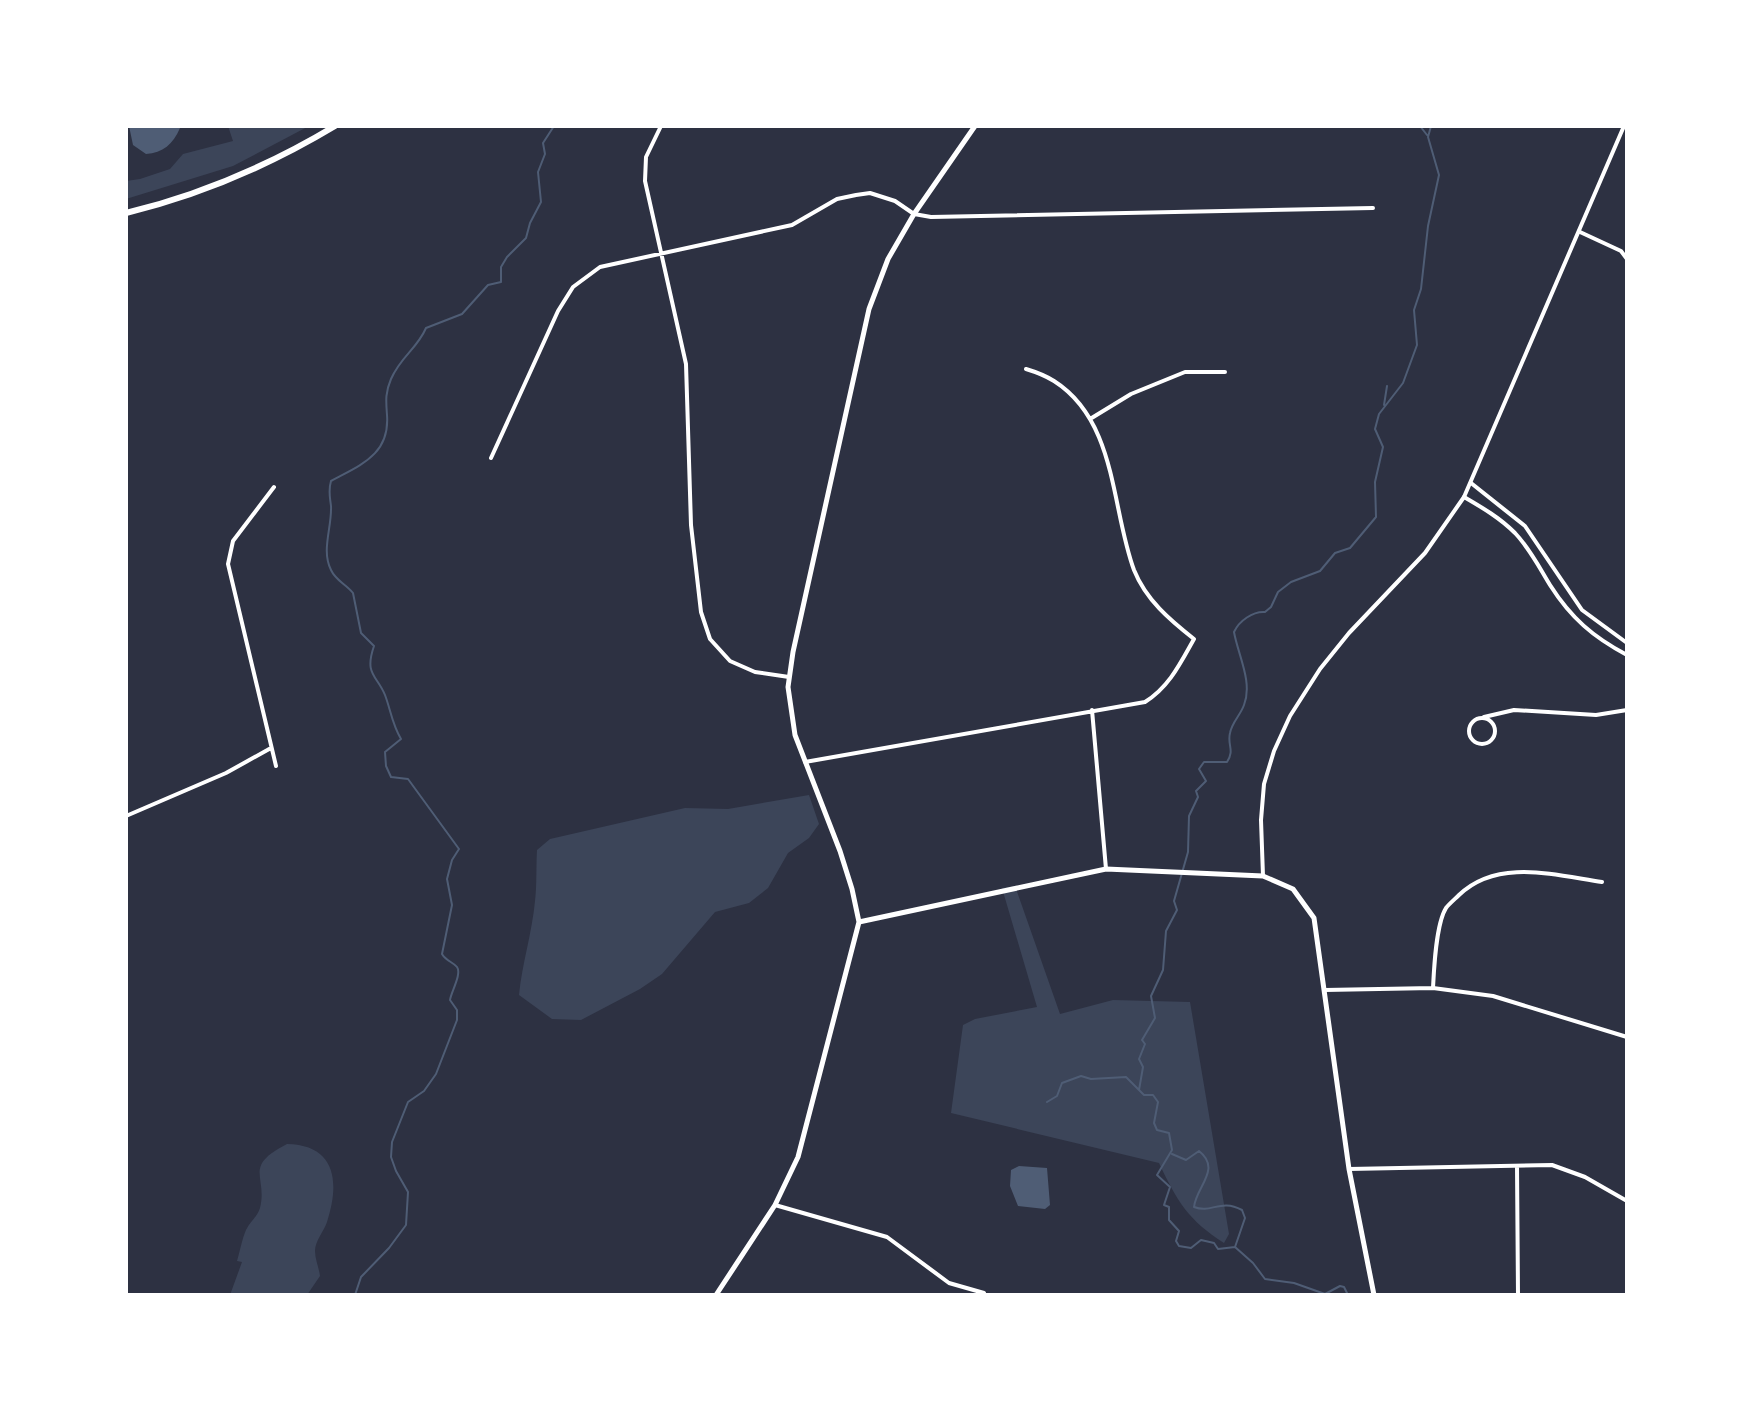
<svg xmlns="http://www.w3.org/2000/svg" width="1753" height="1421" viewBox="0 0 1753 1421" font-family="'Roboto Condensed',sans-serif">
<rect width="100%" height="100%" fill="#2d3142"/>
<path fill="#3c4559" d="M 228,126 L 309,126 L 233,166 L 126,199 L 126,181 L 140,179 L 170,169 L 183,154 L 233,141 Z
M 809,795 L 819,824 L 809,838 L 788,853 L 768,888 L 749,903 L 715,912 L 662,974 L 640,989 L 581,1020 L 552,1019 L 519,995 C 522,964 532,933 535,901 C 537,885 536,867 537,850 L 550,839 L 685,808 L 728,809 Z
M 1015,886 L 1060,1014 L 1113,1000 L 1190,1002 L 1229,1234 L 1224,1243 C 1188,1220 1177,1201 1159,1163 L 951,1113 L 963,1025 L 975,1019 L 1037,1007 L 1002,888 Z
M 287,1144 C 336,1145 340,1182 327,1222 C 324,1231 315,1241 315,1251 C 315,1259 319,1268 320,1276 L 307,1295 L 230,1295 L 242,1262 L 237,1261 C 240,1251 242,1239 246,1230 C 250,1222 257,1217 260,1208 C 268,1176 242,1167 287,1144 Z"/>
<path fill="#4f5d75" d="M 129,126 L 179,126 L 180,128 C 173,144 163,153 146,154 L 133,145 Z
M 1019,1166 L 1047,1168 L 1050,1205 L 1045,1209 L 1018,1206 L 1010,1186 L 1011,1170 Z"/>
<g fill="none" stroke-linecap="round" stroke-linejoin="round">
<path stroke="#4f5d75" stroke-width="2" d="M 1420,126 L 1427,135
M 1384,405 L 1387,386
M 1047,1102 L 1057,1096 L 1062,1083 L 1081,1076 L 1091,1079 L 1126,1077 L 1139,1090
M 1172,1154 L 1186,1160 L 1199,1151 C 1222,1169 1196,1187 1194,1207 C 1212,1214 1220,1198 1242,1210 L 1245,1218 L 1235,1247
M 355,1295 L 361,1277 L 389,1248 L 406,1225 L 408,1192 L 396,1171 L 391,1157 L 392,1142 L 408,1102 L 424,1091 L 436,1074 L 457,1020 L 457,1010 L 450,1000 C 451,992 462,974 457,967 C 453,962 446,961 442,954 L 452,905 L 447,879 L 452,860 L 459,849 L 408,779 L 391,777 L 386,766 L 385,752 L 401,739 C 392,724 391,711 385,695 C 377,675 364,675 374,646 L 361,633 L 353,593 C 346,584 336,581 331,570 C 321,550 332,528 331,506 C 330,497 328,491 331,481 C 360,465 390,455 387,415 C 386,401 385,393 391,379 C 401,356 417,349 426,328 L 462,314 L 488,285 L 501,282 L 501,267 L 507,257 L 526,238 L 530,223 L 541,202 L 538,172 L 545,154 L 543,143 L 554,126
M 1348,1295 L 1344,1287 L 1340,1286 L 1325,1294 L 1294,1283 L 1265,1279 L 1253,1263 L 1235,1247 L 1218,1249 L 1214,1243 L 1201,1240 L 1191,1248 L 1179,1246 L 1176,1241 L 1179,1231 L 1169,1220 L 1169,1207 L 1164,1205 L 1170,1187 L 1157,1175 L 1172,1150 L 1169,1133 L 1157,1130 L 1154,1123 L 1158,1102 L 1153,1095 L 1144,1095 L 1139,1090 L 1143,1067 L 1139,1059 L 1145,1044 L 1142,1040 L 1155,1018 L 1151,996 L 1163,970 L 1166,931 L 1177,910 L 1174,901 L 1188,852 L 1189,816 L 1198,797 L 1196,791 L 1206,781 L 1199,769 L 1204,762 L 1227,762 C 1235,750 1227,745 1230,733 C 1232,722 1240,716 1244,705 C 1253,682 1238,655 1234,632 C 1239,621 1253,611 1265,612 L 1271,607 L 1278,592 L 1291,582 L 1320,571 L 1335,553 L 1350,548 L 1376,517 L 1375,482 L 1383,447 L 1375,429 L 1379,414 L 1403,383 L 1417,345 L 1414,310 L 1421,289 L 1428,226 L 1439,175 L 1428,137 L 1431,126"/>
<path stroke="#fff" stroke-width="4" d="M 661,126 L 646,157 L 645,181 L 686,364 L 691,525 L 701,612 L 710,639 L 730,661 L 755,672 L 789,677
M 1580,232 L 1621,251 L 1627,259
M 1090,419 L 1131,394 L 1185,372 L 1225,372
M 491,458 L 558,311 L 573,287 L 600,267 L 792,225 L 837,199 L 856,195 L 870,193 L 895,201 L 914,214 L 931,217 L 1373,208
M 1471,483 L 1525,526 L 1582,610 L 1627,643
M 274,487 L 233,541 L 228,564 L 276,766
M 1464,497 C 1483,508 1500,518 1515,533 C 1530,549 1539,567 1550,585 C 1571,618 1593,637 1627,655
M 1092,710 L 1106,869
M 1484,717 L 1514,710 L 1596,715 L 1627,710
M1469 731a13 13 0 1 1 26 0a13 13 0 1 1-26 0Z
M 805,762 L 1145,702 C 1169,687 1180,664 1194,639 C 1170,620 1146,600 1134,570 C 1111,508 1117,421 1054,381 C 1046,376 1036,372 1026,369
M 126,816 L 226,773 L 271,748
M 1433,988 C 1434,968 1436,924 1446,908 C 1449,904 1455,899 1459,895 C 1497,858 1555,875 1602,882
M 1325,990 L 1433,988 L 1493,996 L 1627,1037
M 1517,1166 L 1518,1295
M 1349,1169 L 1552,1165 L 1585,1177 L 1627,1201
M 775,1205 L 887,1237 L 949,1283 L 984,1293"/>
<path stroke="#fff" stroke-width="4" d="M 1263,876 L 1261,820 L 1264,784 L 1274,751 L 1290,716 L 1320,669 L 1349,633 L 1425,553 L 1464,497 L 1624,126"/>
<path stroke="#fff" stroke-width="5" d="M 859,922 L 1106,869 L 1263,876 L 1293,889 L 1314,918 L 1349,1169 L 1374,1295
M 716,1295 L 775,1205 L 798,1157 L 859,922 L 852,889 L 840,851 L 795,735 L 788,687 L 793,652 L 869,309 L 888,259 L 914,214 L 975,126"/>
<path stroke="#fff" stroke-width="6" d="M 126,213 C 200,195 270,165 335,126"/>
</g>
<rect width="1753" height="1421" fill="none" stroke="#ffffff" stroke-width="256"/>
</svg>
